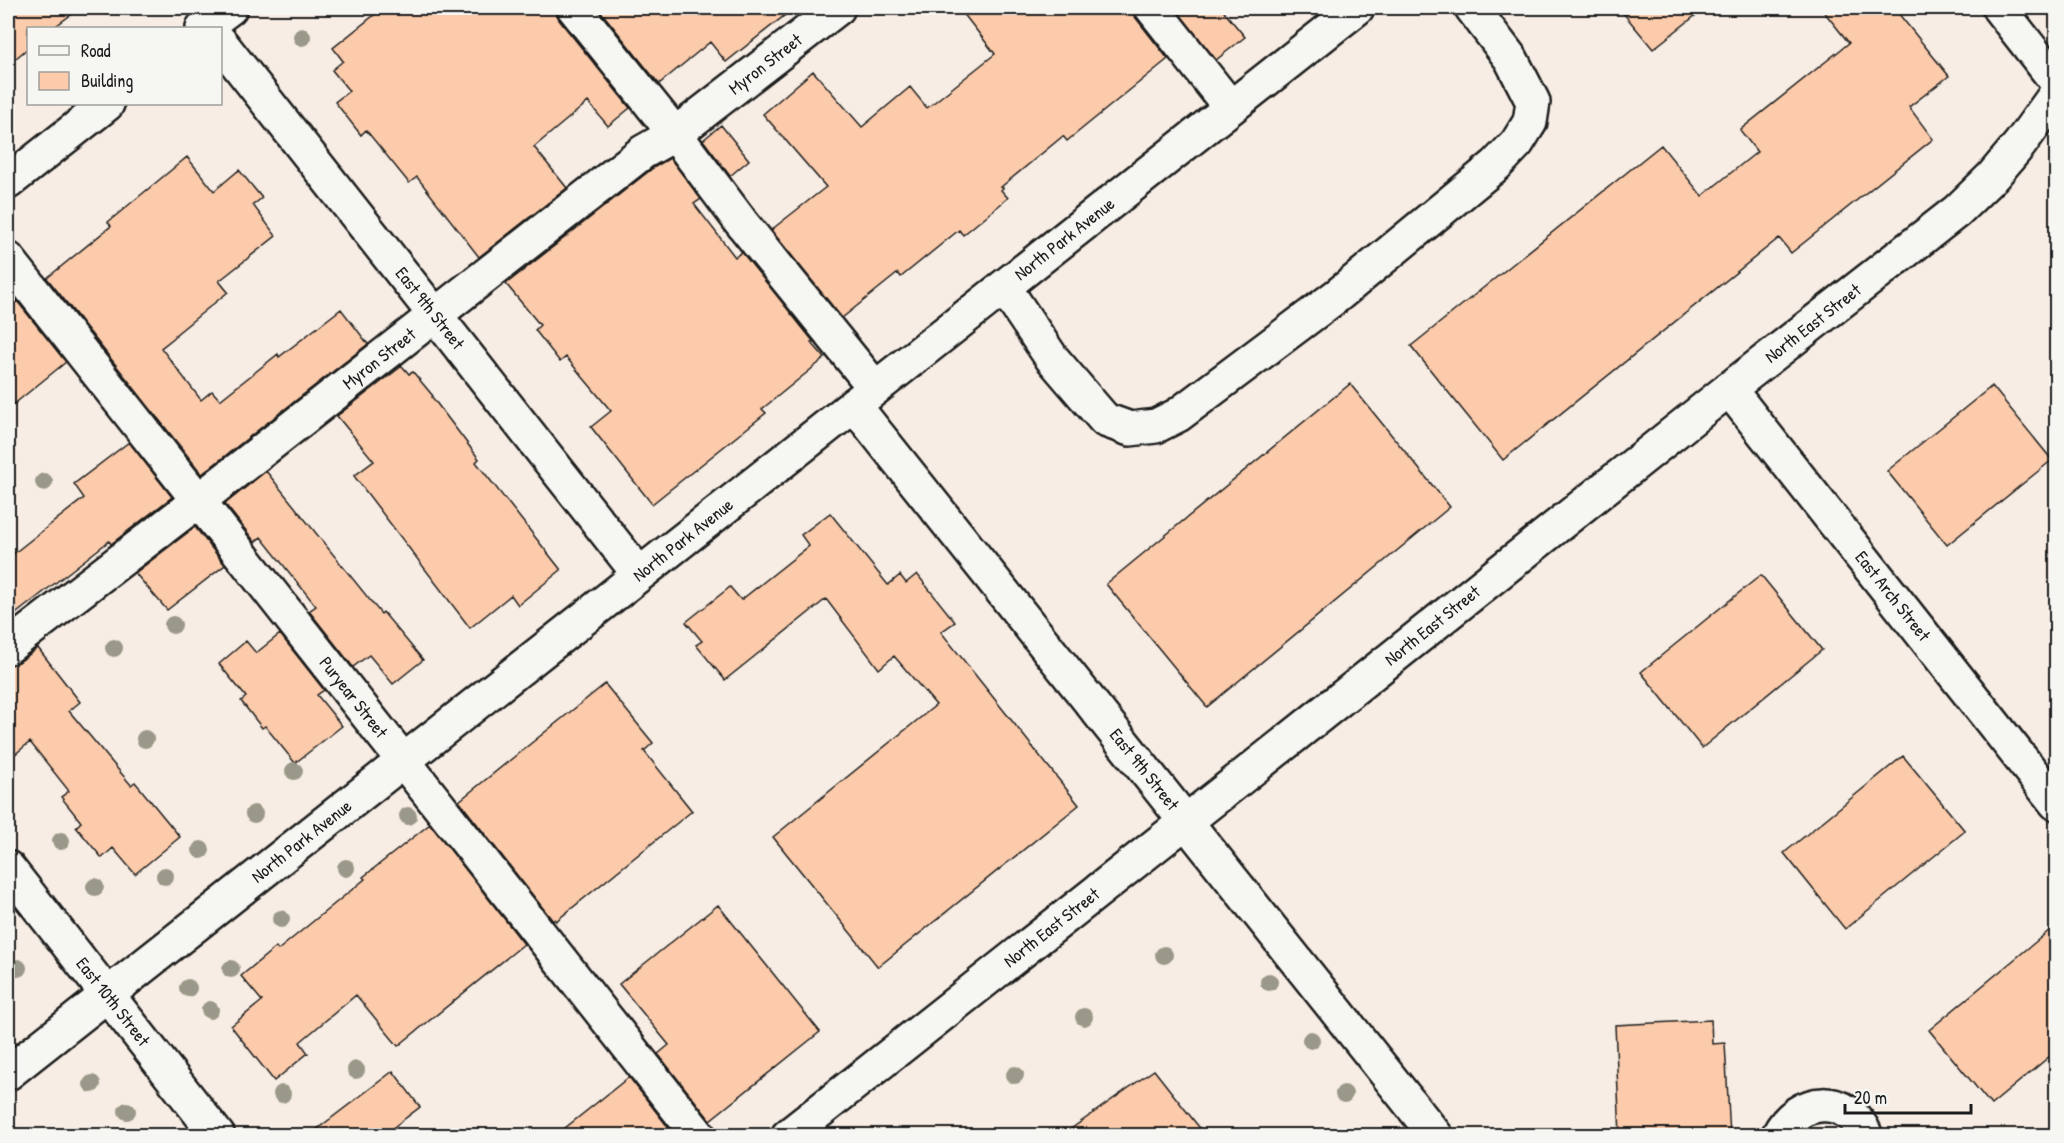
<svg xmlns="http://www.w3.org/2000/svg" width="2064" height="1143" viewBox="0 0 2064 1143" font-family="'Patrick Hand',sans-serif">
<rect width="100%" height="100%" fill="#f7ede4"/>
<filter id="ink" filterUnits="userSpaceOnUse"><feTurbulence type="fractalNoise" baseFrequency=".0167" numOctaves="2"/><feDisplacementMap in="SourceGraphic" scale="12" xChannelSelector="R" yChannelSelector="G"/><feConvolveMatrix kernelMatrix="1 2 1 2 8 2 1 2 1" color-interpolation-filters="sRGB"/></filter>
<g filter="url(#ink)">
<path fill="#fccbab" stroke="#1c1c1c" stroke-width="1.5" d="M 8,8 L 80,8 L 53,28 L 28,28 L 28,48 L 8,65 Z
M 383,8 L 556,8 L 559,20 L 630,108 L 608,126 L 588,102 L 534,147 L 567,188 L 479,257 L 417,177 L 409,183 L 366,130 L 361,135 L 335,102 L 349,91 L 332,70 L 343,61 L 333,48 Z
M 598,8 L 794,8 L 726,62 L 710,42 L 659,84 Z
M 959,8 L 1128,8 L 1168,59 L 1067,141 L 1063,136 L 1001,187 L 1003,188 L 1001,190 L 1008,198 L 963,235 L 959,230 L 901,277 L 898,273 L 842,318 L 771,230 L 826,187 L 763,114 L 813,71 L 862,127 L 910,87 L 927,108 L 995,54 Z
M 1175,8 L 1221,8 L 1245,37 L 1216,60 Z
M 1619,8 L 1705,8 L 1653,49 Z
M 1821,8 L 1894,8 L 1949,76 L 1909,107 L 1933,139 L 1791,253 L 1779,238 L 1503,460 L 1411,346 L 1661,145 L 1702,196 L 1757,152 L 1740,130 L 1849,43 Z
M 721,125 L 749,160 L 730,176 L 703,140 Z
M 187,157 L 214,191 L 239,170 L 262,198 L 253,205 L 276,236 L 219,281 L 228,292 L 175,335 L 176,336 L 161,348 L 201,400 L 212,391 L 220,400 L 278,354 L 279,357 L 341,309 L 368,344 L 202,474 L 47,278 L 111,226 L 108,222 Z
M 670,158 L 701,199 L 694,204 L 735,257 L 742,252 L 813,341 L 811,342 L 825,358 L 762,409 L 766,413 L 652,504 L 591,427 L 611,411 L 566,357 L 560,362 L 535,330 L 540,325 L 506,284 L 653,168 Z
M 17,301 L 66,362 L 8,409 L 8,309 Z
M 402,366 L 409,374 L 413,372 L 433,396 L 432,397 L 479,459 L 476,462 L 561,570 L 518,605 L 511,595 L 470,628 L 354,476 L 374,461 L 337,416 Z
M 1350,384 L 1450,507 L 1207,707 L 1106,584 Z
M 1992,386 L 2052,460 L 1947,545 L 1887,471 Z
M 129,442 L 172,497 L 111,544 L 109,541 L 13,616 L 15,618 L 8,624 L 8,558 L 84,498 L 74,484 Z
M 266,471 L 381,614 L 383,612 L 423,660 L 393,684 L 369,655 L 353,667 L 309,611 L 316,606 L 261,537 L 255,542 L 225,504 Z
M 830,513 L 888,585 L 900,575 L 906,583 L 917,574 L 955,622 L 941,632 L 1079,805 L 878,967 L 773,837 L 936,705 L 894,656 L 879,669 L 826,599 L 725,680 L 696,645 L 702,641 L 686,622 L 730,587 L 741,600 L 809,546 L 801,535 Z
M 195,527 L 225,565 L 167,610 L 135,573 Z
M 1761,575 L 1822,650 L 1702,748 L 1641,672 Z
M 280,634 L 324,690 L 317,695 L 342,726 L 295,763 L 265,726 L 262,728 L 241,701 L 246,697 L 219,664 L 246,641 L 256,653 Z
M 38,648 L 80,702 L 69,711 L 131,785 L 135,782 L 180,837 L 135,874 L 113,848 L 102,858 L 76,827 L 81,822 L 61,797 L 69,791 L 30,742 L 8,760 L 8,665 L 19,662 Z
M 605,684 L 653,743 L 644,751 L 692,811 L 556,921 L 555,919 L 553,921 L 459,801 Z
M 1903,756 L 1965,831 L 1845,929 L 1784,853 Z
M 430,824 L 524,944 L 398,1046 L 356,995 L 300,1042 L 308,1053 L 274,1081 L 231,1026 L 262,1001 L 241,976 L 276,947 L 278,950 L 365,879 L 363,877 Z
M 718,905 L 820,1032 L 710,1120 L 658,1054 L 669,1045 L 619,984 Z
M 2056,925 L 2056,1051 L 1991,1105 L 1929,1030 Z
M 1711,1020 L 1712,1044 L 1725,1043 L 1730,1136 L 1620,1136 L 1615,1025 Z
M 1154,1070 L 1206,1136 L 1061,1136 Z
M 393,1071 L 420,1107 L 382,1136 L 308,1136 Z
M 629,1077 L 675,1136 L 555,1136 Z"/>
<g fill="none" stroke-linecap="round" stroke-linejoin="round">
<g stroke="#1c1c1c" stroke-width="38">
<g id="minor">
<path d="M 574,8 L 675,134 L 741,222 L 875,388"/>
<path d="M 1152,8 L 1230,107"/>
<path d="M 203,28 L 230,8"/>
<path id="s1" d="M 220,42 L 639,574"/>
<path d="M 8,182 L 107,104"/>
<path id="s2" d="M 8,259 L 699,1136"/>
<path d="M 1004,287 L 1051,357 L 1105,420 L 1130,429 L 1156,426 L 1178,415 L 1338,295 L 1496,165 L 1517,143 L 1530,122 L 1533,102 L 1511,59 L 1472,8"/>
<path id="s3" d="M 1729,389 L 2056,803"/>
<path id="s4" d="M 854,405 L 1436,1136"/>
<path id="s5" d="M 8,647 L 198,501 L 643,152 L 675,134 L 838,8"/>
<path id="s6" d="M 8,1073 L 1357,8"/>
<path d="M 1778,1136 C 1798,1096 1848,1093 1866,1136"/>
</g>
</g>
<g stroke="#1c1c1c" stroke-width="38">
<g id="major">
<path d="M 1999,8 L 2056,81"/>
<path id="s7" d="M 8,868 L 218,1136"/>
<path id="s8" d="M 788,1136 L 1294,736 L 1729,389 L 1957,211 L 1993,176 L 2020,144 L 2056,94"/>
</g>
</g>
<use href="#minor" stroke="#f6f6f2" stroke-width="33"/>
<use href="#major" stroke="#f6f6f2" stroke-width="33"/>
</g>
<g fill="#9a9888">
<circle cx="302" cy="37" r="9"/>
<circle cx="44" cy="482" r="9"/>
<circle cx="173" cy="625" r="9"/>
<circle cx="114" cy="648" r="9"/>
<circle cx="145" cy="739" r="9"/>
<circle cx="294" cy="771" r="9"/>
<circle cx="254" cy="814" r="9"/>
<circle cx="408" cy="816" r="9"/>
<circle cx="61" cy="841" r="9"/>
<circle cx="201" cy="850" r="9"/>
<circle cx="346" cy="868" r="9"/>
<circle cx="165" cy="876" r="9"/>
<circle cx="95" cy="887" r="9"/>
<circle cx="281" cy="919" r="9"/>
<circle cx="1164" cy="955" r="9"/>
<circle cx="18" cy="968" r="9"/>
<circle cx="231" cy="969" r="9"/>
<circle cx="1269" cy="982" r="9"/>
<circle cx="188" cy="988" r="9"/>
<circle cx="210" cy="1010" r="9"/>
<circle cx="1084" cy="1017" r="9"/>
<circle cx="1311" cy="1040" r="9"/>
<circle cx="356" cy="1070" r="9"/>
<circle cx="1015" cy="1075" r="9"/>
<circle cx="92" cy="1084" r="9"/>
<circle cx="282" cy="1094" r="9"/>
<circle cx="1344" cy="1094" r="9"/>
<circle cx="127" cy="1111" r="9"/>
</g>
</g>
<g text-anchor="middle" stroke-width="5" stroke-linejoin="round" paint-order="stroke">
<g font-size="18" fill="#1c1c1c" stroke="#f6f6f2">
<text dy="6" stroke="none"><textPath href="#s5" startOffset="956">Myron Street</textPath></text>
<text dy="6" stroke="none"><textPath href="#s6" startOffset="1346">North Park Avenue</textPath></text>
<text dy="6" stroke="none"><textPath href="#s1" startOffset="339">East 9th Street</textPath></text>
<text dy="6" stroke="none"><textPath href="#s8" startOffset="1308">North East Street</textPath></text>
<text dy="6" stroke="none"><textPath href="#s5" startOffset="470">Myron Street</textPath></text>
<text dy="6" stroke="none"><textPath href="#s6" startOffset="860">North Park Avenue</textPath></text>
<text dy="6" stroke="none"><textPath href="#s3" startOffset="264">East Arch Street</textPath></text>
<text dy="6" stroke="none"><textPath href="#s8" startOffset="822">North East Street</textPath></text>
<text dy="6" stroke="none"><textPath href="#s2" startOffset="558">Puryear Street</textPath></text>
<text dy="6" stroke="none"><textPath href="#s4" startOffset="466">East 9th Street</textPath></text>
<text dy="6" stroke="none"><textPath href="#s6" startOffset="374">North Park Avenue</textPath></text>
<text dy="6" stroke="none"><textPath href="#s8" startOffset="336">North East Street</textPath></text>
<text dy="6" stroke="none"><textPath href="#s7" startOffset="170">East 10th Street</textPath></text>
</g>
</g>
<rect width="2064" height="1143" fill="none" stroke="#f6f6f2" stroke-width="30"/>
<rect x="15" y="15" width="2034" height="1113" fill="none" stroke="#1c1c1c" stroke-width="2" filter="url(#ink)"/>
<rect x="27" y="27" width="195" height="78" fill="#f6f6f2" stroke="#9f9f9c" stroke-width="1.5"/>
<rect x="39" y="46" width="30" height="9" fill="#f6f6f2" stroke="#9f9f9c" stroke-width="1.5"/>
<text x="81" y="57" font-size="18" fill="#1c1c1c">Road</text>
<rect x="39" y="72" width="30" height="18" fill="#fccbab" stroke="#9f9f9c" stroke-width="1.5"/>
<text x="81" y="87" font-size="18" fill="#1c1c1c">Building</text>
<path d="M1845 1104v9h126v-9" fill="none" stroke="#1c1c1c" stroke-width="3"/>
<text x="1854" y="1104" font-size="18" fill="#1c1c1c" stroke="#f6f6f2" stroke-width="4.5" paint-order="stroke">20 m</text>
</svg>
